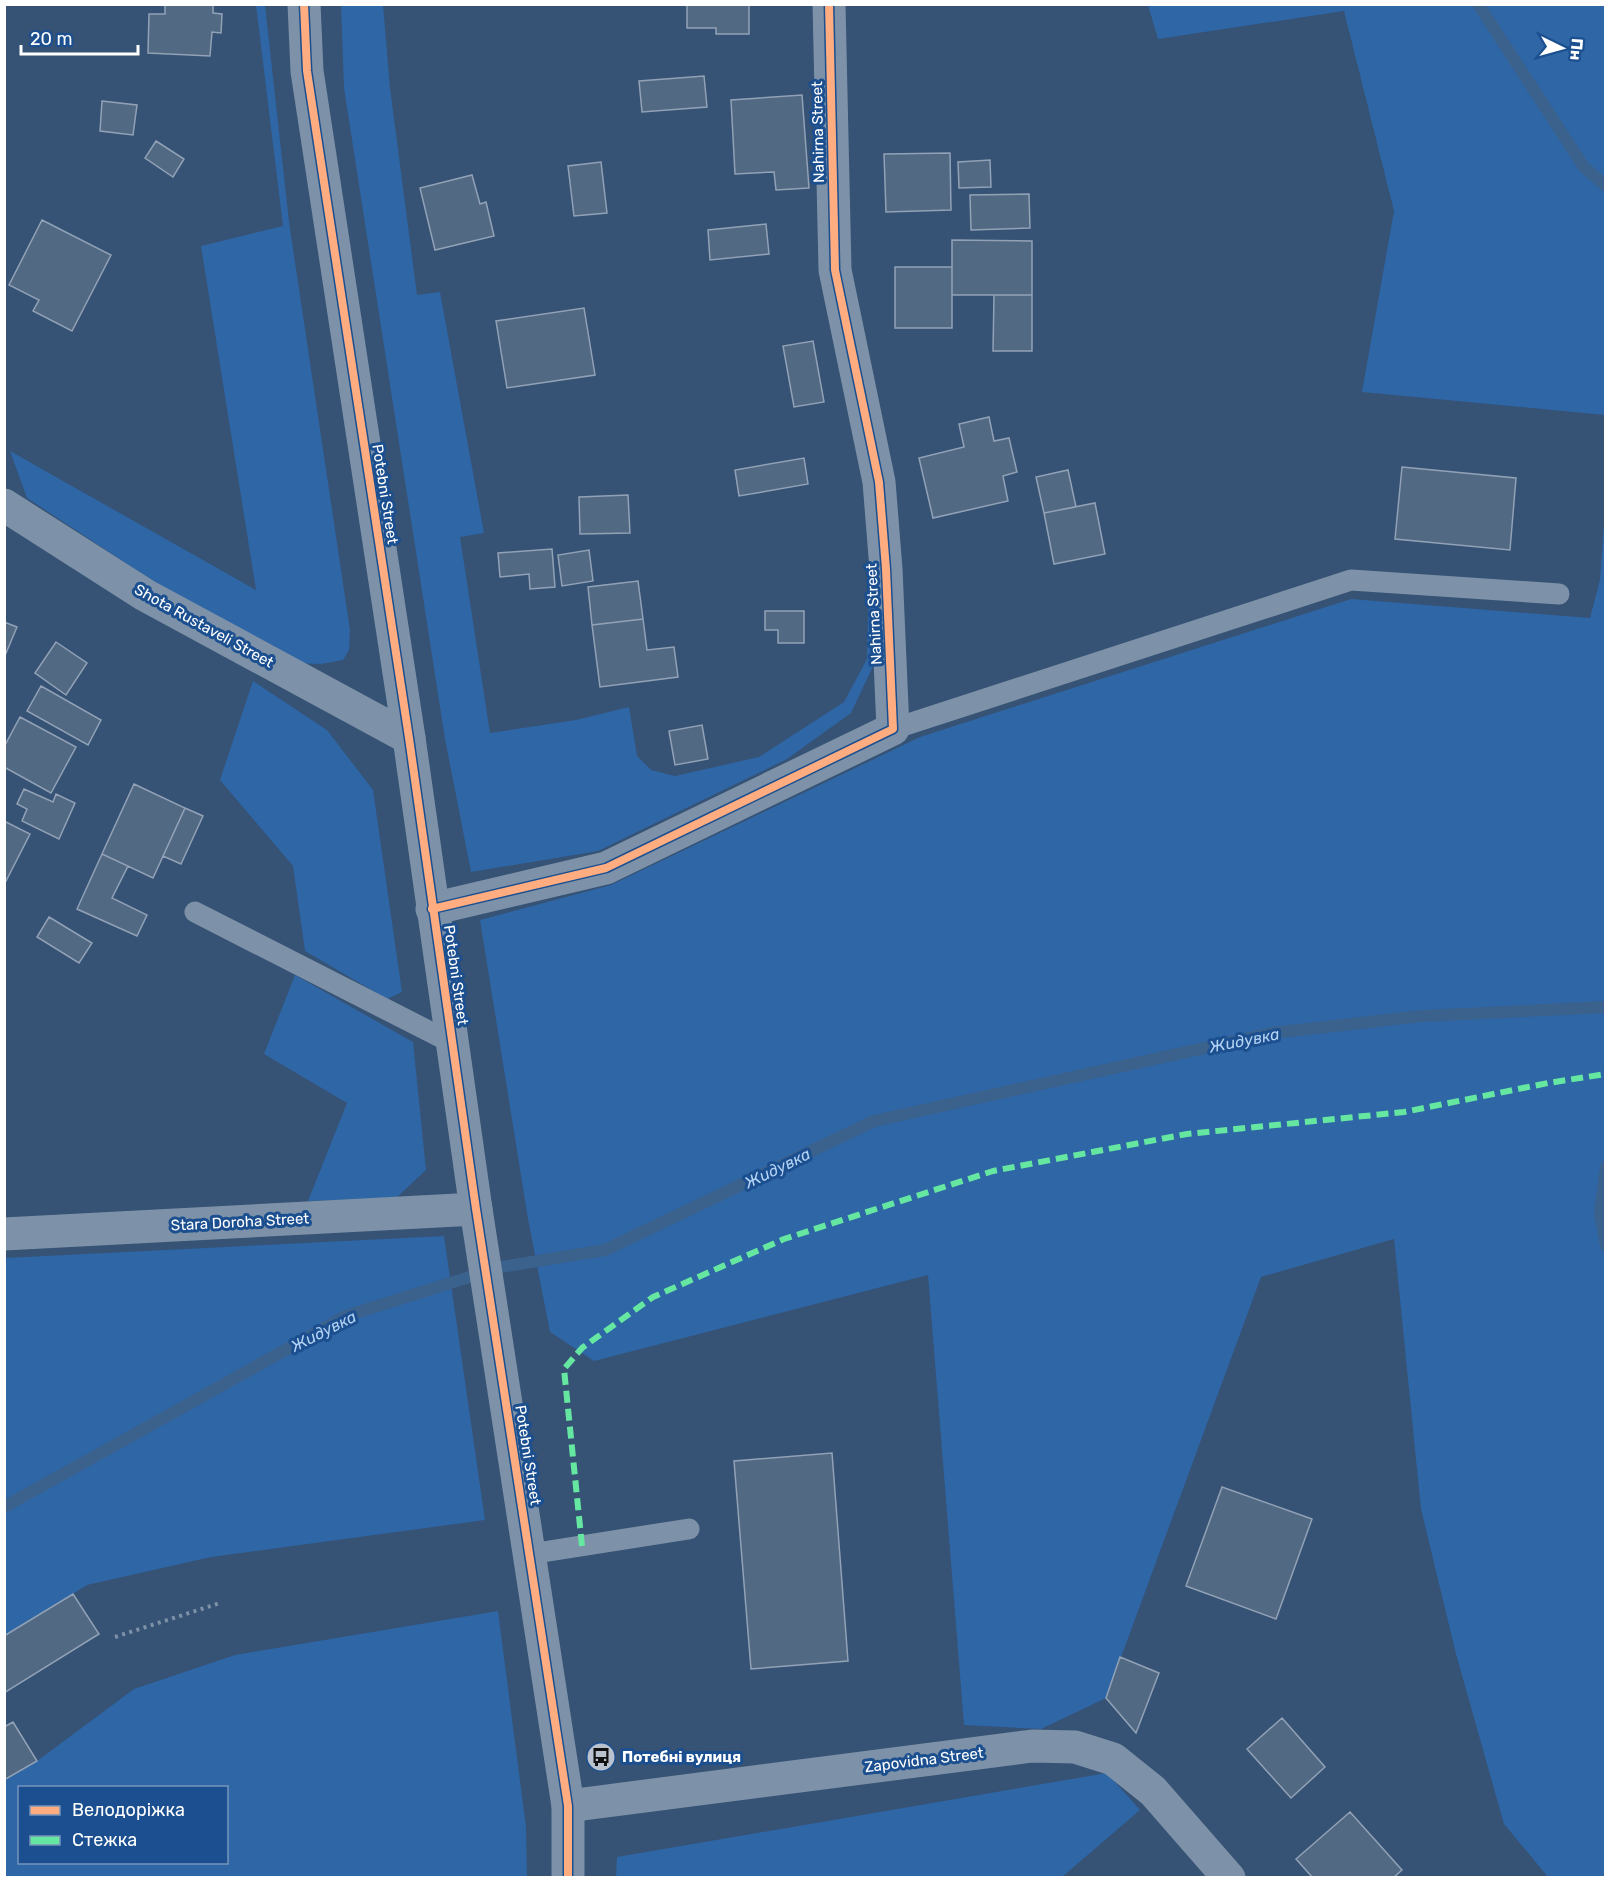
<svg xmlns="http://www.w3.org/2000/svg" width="1610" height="1882" viewBox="0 0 1610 1882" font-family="Rubik,sans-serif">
<rect width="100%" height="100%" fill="#365274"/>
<path fill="#2f66a5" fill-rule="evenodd" d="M 256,5 L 265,5 L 289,222 L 350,630 L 349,650 L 343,660 L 321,664 L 293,663 L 147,577 L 27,498 L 10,451 L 256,590 L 201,246 L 283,226 Z
M 341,5 L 383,5 L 390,88 L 417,295 L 440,292 L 484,533 L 460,537 L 490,733 L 576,720 L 629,707 L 637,756 L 651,770 L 675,776 L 759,757 L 844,702 L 867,659 L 869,578 L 877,585 L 876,660 L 851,713 L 787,759 L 598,851 L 471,872 L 445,739 L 344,88 Z
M 1148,5 L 1605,5 L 1605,415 L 1362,392 L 1394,211 L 1344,11 L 1158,39 Z
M 1605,511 L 1605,1877 L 1548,1877 L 1504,1824 L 1456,1654 L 1421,1509 L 1394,1239 L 1261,1277 L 1106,1698 L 1041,1729 L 964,1725 L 928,1275 L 594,1361 L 550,1332 L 528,1219 L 480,920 L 611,885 L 920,737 L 1351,599 L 1590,618 L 1600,580 Z
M 253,681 L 327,730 L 373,790 L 402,992 L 387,999 L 305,951 L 293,866 L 220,780 Z
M 295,975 L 413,1042 L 426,1170 L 396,1198 L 308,1201 L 347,1103 L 264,1054 Z
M 444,1236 L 485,1520 L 211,1557 L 87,1585 L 5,1636 L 5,1258 Z
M 498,1611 L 526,1827 L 527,1877 L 5,1878 L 5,1780 L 37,1761 L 134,1689 L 235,1655 ZM 20,1788 L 226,1788 L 226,1862 L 20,1862 Z
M 1107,1773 L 1140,1810 L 1062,1877 L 616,1878 L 617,1857 Z"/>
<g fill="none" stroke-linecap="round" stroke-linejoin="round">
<path stroke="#3b618d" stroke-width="12" d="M 1478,4 L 1584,167 L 1606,186
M 1606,1167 L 1600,1213 L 1606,1246
M 4,1507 L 346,1316 L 501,1267 L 605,1250 L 874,1121 L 1272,1033 L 1422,1016 L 1606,1007"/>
</g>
<path fill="#526984" stroke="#92a2b6" stroke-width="1.5" d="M 165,4 L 213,4 L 213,13 L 222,14 L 221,33 L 212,32 L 210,56 L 148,53 L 149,14 L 165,14 Z
M 687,4 L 749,4 L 749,34 L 716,34 L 716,28 L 687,28 Z
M 704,76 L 707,107 L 642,112 L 639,81 Z
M 802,95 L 809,188 L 776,190 L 774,172 L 735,174 L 731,100 Z
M 102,101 L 137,105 L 133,135 L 100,131 Z
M 156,141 L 184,159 L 173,177 L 145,158 Z
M 950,153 L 951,210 L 886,212 L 884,154 Z
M 990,160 L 991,187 L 959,188 L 958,162 Z
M 601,162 L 607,213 L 574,216 L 568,166 Z
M 472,175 L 480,204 L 486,202 L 494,236 L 435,250 L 420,188 Z
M 1029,194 L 1030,228 L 971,230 L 970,195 Z
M 42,220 L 111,255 L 72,331 L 33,311 L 39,300 L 9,285 Z
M 766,224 L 769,254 L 710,260 L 708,230 Z
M 952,240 L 1032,241 L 1032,295 L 952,295 Z
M 895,267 L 952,267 L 952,328 L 895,328 Z
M 994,295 L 1032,295 L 1032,351 L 993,351 Z
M 584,308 L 595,375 L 507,388 L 496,321 Z
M 813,341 L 824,402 L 794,407 L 783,346 Z
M 989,417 L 994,441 L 1009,438 L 1017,472 L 1003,476 L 1008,501 L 933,518 L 919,458 L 964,447 L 959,424 Z
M 804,458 L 808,484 L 739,496 L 735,470 Z
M 1402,467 L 1516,478 L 1510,550 L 1395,539 Z
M 1068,470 L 1076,507 L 1044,513 L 1036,477 Z
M 628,495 L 630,533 L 580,534 L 579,497 Z
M 1095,503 L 1105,554 L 1054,564 L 1044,513 Z
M 552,549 L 555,587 L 530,589 L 529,574 L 500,577 L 498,553 Z
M 589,550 L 593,581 L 562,586 L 558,555 Z
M 638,581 L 643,619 L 592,625 L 588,587 Z
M 765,611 L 804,611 L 804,643 L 778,643 L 778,630 L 765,630 Z
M 643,619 L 647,650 L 674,647 L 678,677 L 600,687 L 592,625 Z
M 4,622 L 17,627 L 4,658 Z
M 56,642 L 87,663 L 66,695 L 35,673 Z
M 41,686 L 101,720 L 88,745 L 27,711 Z
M 20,717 L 76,747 L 51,793 L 4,767 L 4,747 Z
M 702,725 L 708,759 L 675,765 L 669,731 Z
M 134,784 L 185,808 L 153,878 L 102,854 Z
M 24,789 L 53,802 L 56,794 L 75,803 L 59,839 L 22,821 L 27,809 L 17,804 Z
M 185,808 L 203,816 L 181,864 L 163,856 Z
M 4,821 L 30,834 L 6,881 L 4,880 Z
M 102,854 L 128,866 L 112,898 L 147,915 L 137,936 L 77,909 Z
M 49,917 L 92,943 L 79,963 L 37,937 Z
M 832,1453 L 848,1661 L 751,1669 L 734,1461 Z
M 1222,1487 L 1312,1519 L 1276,1619 L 1186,1586 Z
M 73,1594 L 99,1634 L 4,1693 L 4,1636 Z
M 1120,1657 L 1159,1673 L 1136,1733 L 1106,1698 Z
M 1282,1718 L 1325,1767 L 1291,1798 L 1247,1749 Z
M 13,1722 L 37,1761 L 4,1780 L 4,1727 Z
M 1350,1812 L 1402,1870 L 1393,1878 L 1313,1878 L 1296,1859 Z"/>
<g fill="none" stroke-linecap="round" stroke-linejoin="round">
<path stroke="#7d92a8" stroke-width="4" stroke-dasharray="3 4.5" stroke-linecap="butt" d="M 115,1637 L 220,1603"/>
<path stroke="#7d92a8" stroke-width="21" d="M 893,729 L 1351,580 L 1559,594
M 195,912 L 452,1043
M 530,1554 L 689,1529"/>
<path stroke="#7d92a8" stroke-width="33" d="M 4,505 L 145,595 L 409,738
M 432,909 L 606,868 L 893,729 L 886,569 L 879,482 L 835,270 L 829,4
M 4,1234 L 476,1209
M 568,1806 L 1032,1746 L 1075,1747 L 1113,1759 L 1153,1791 L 1229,1878"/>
<path stroke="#7d92a8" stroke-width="33" d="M 304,4 L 307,71 L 409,738 L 476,1209 L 568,1806 L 568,1878"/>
<path stroke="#66e7a1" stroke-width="6" stroke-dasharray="12 6" stroke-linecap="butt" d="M 582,1546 L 564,1369 L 582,1348 L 653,1297 L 784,1239 L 993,1171 L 1187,1134 L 1404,1112 L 1548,1083 L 1606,1074"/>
<g stroke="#1b4f8f" stroke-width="11">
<path id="cycleway" d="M 304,4 L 307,71 L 409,738 L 476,1209 L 568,1806 L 568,1878
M 432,909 L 606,868 L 893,729 L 886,569 L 879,482 L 835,270 L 829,4"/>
</g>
<use href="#cycleway" stroke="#ffac80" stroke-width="8"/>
</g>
<defs>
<g id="bus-disc" transform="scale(1.5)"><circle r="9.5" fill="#b9c2ce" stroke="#1b4f8f"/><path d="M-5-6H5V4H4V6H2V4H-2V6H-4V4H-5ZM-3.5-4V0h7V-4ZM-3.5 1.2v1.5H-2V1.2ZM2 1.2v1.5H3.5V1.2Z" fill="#111"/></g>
</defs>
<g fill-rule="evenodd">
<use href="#bus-disc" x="601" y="1757"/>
</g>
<g text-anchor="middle" stroke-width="6" stroke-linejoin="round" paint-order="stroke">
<g font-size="15" fill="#fff" stroke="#1b4f8f">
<text transform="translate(818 132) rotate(-91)" y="5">Nahirna Street</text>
<text transform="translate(385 494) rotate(81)" y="5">Potebni Street</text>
<text transform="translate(874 614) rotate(-93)" y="5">Nahirna Street</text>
<text transform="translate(204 626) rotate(29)" y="5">Shota Rustaveli Street</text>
<text transform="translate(456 975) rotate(82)" y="5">Potebni Street</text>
<text transform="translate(240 1222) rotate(-3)" y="5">Stara Doroha Street</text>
<text transform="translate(528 1455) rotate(81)" y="5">Potebni Street</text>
<text transform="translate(924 1760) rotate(-7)" y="5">Zapovidna Street</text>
</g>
<g font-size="15" font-weight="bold" fill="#fff" stroke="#1b4f8f" text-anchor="start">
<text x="622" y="1762">Потебні вулиця</text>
</g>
<g font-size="16" font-style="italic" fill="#b5d3f5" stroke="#1b4f8f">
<text transform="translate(1244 1040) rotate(-11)" y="6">Жидувка</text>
<text transform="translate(777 1168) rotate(-26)" y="6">Жидувка</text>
<text transform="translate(323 1331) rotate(-27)" y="6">Жидувка</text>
</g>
</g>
<rect width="1610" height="1882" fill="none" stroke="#ffffff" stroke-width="12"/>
<rect x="18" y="1786" width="210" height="78" fill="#1b4f8f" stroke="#7695bc" stroke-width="1.5"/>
<rect x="30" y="1806" width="30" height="9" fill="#ffac80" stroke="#7695bc" stroke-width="1.5"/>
<text x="72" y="1816" font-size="18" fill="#ffffff">Велодоріжка</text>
<rect x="30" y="1836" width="30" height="9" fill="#66e7a1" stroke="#7695bc" stroke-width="1.5"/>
<text x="72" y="1846" font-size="18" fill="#ffffff">Стежка</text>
<g transform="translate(1562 48) rotate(95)" stroke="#1b4f8f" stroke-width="4.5" paint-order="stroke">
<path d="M0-4.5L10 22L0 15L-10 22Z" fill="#ffffff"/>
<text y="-9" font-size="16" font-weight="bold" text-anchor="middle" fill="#ffffff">Пн</text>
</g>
<path d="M21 45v9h117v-9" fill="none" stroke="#ffffff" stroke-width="3"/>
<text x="30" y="45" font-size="18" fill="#ffffff" stroke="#1b4f8f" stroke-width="4.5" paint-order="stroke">20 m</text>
</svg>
